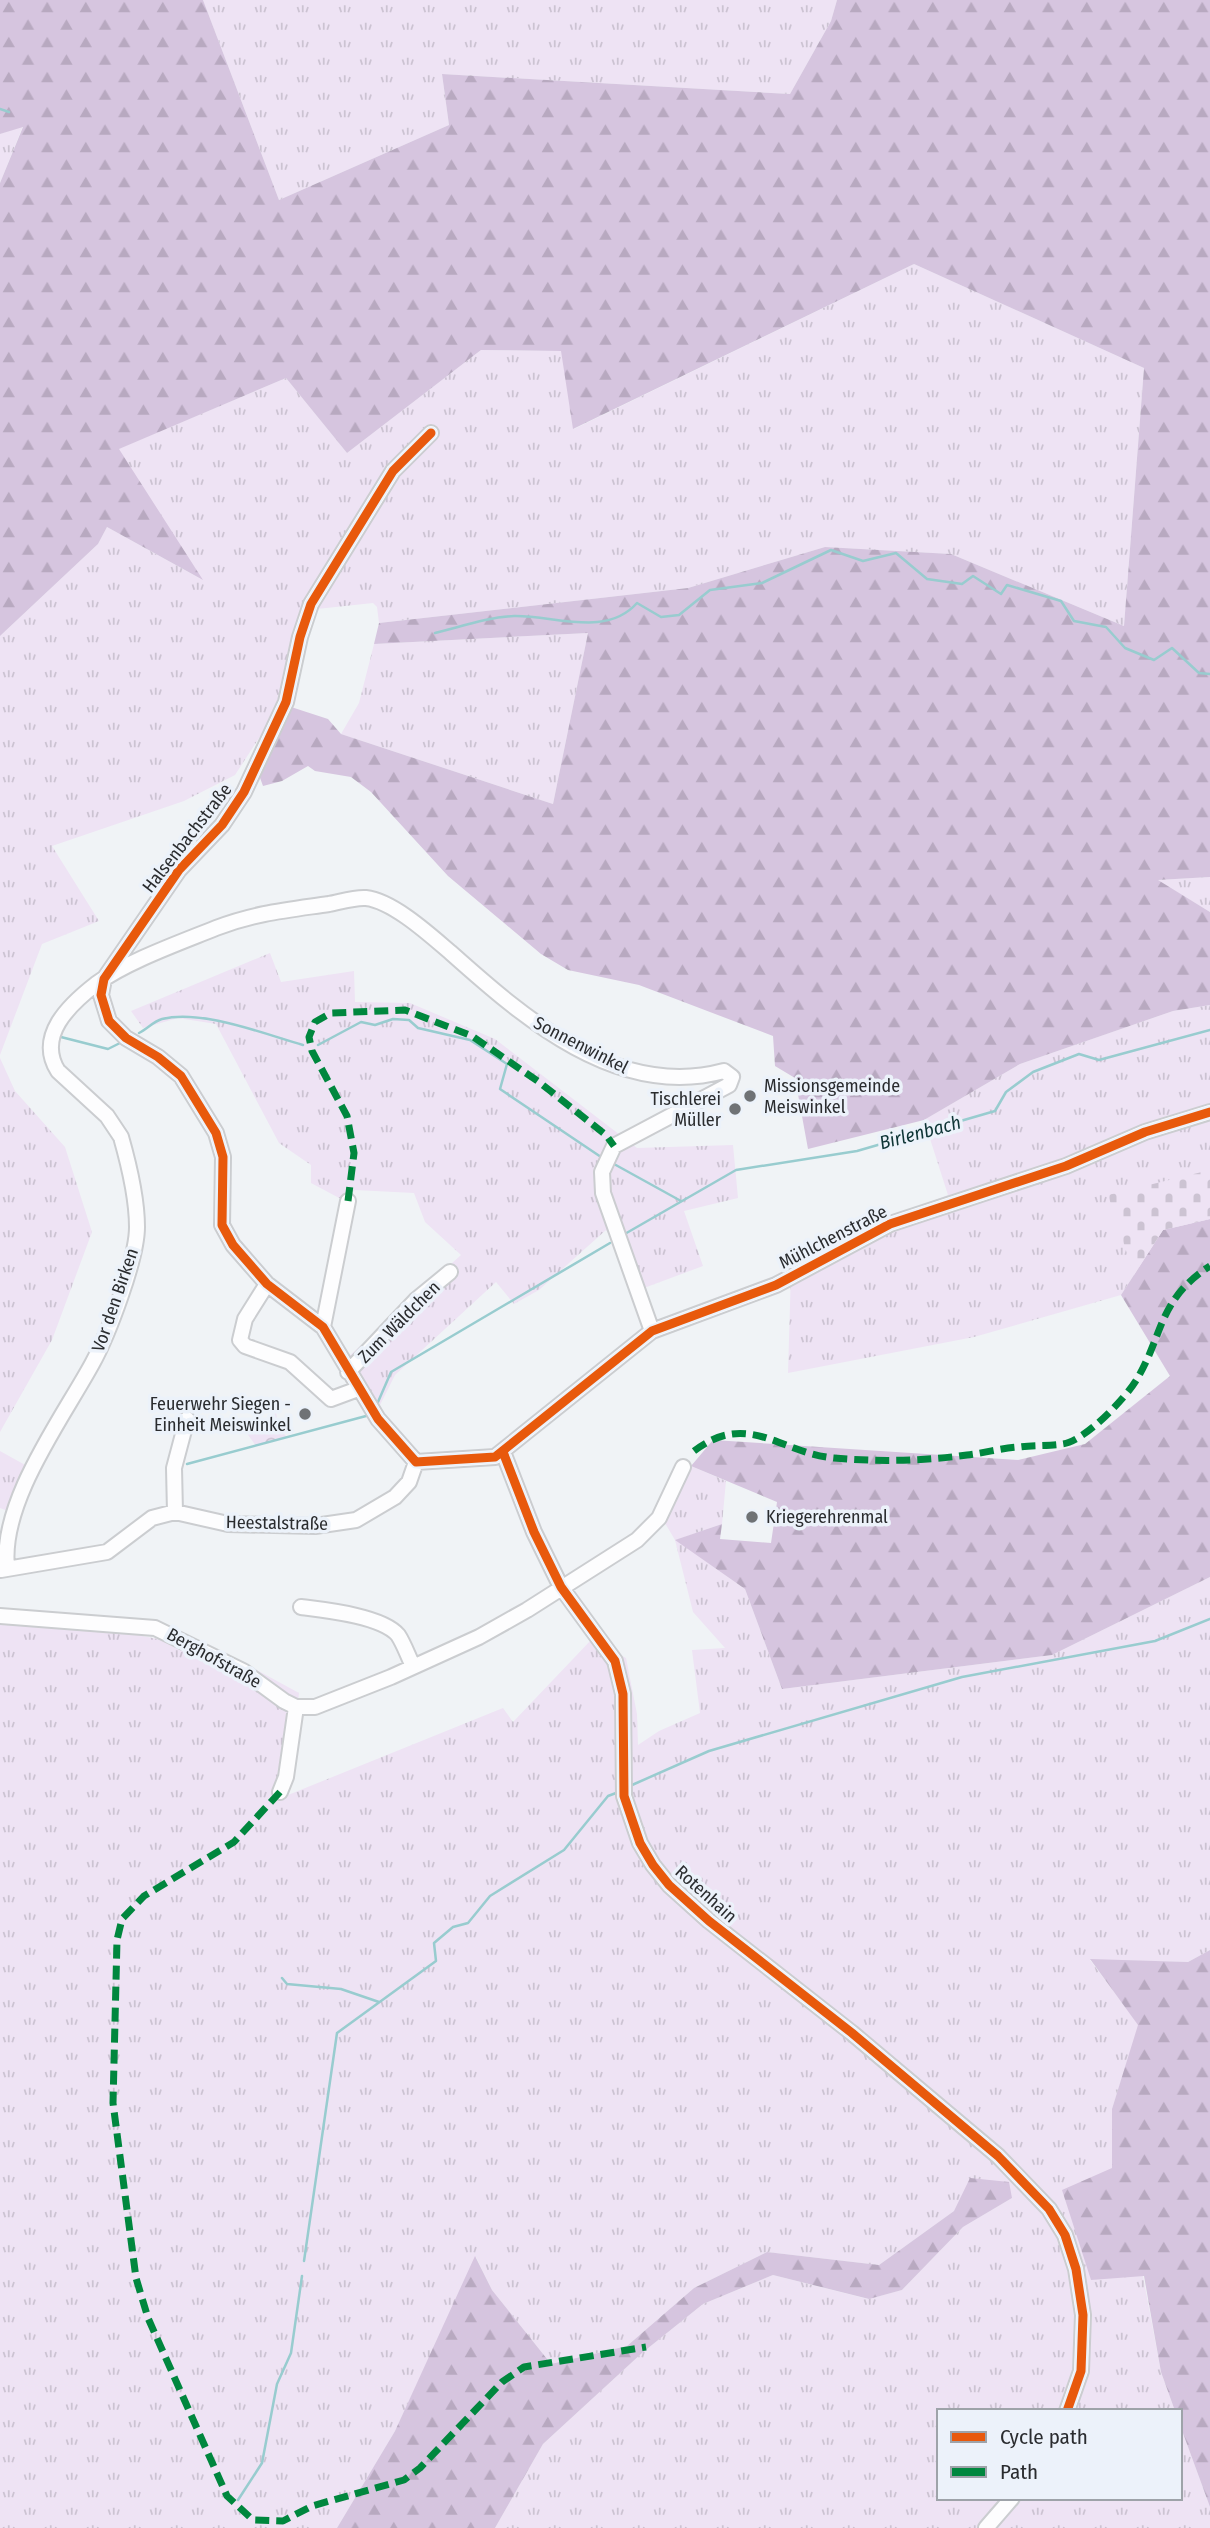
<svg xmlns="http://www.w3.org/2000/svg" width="1210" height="2528" viewBox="0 0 1210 2528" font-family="'Fira Sans Condensed',sans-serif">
<defs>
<pattern id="grass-tufts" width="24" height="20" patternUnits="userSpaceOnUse" patternTransform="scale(1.75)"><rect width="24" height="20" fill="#eee3f4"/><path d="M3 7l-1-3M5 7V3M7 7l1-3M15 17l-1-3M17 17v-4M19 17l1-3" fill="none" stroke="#ccc3d2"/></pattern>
<pattern id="forest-firs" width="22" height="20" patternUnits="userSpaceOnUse" patternTransform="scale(1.75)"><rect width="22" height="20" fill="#d6c5df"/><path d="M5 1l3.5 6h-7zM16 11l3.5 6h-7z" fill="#b8a9c0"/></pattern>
<pattern id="cemetery-stones" width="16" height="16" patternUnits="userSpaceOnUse" patternTransform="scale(1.75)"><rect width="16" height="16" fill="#eee3f4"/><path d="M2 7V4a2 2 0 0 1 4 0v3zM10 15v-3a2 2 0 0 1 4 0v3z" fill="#ccc3d2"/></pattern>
<pattern id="park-crowns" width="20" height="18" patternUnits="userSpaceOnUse" patternTransform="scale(1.75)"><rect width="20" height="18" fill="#eee3f4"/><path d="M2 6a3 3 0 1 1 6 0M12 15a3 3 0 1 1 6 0" fill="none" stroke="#ccc3d2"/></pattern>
</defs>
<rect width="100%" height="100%" fill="#f0f3f6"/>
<path fill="url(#grass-tufts)" d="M 203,0 L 837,0 L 831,21 L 790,94 L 442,74 L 449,125 L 279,200 Z
M 23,126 L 0,183 L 0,134 Z
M 914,264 L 1144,368 L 1124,626 L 951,554 L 825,547 L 688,588 L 379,623 L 377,607 L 373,603 L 317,609 L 309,616 L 296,681 L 235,775 L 184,801 L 52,846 L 99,921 L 42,944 L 0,1055 L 0,636 L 98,544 L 107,527 L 201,579 L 118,449 L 286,378 L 347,453 L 481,350 L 562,351 L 574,429 Z
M 588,633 L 553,804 L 341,734 L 359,703 L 374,644 Z
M 1210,877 L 1210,912 L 1157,880 Z
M 270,953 L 281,982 L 354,971 L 355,1002 L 410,1003 L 495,1039 L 637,1148 L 733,1145 L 738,1198 L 684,1211 L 703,1266 L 644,1288 L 606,1230 L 539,1290 L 514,1304 L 496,1282 L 395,1375 L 380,1405 L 347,1358 L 461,1255 L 425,1222 L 414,1193 L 355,1190 L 343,1200 L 311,1183 L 311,1165 L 279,1143 L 216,1024 L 178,1018 L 143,1028 L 131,1011 Z
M 1210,1005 L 1210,1219 L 1163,1230 L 1121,1295 L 974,1337 L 788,1373 L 791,1271 L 861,1230 L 948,1195 L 924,1120 L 1020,1064 L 1173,1011 Z
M 0,1058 L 15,1091 L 65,1147 L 92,1232 L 52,1340 L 0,1432 Z
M 0,1451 L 27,1466 L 8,1511 L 0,1508 Z
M 691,1466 L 726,1481 L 722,1524 L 676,1540 L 745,1589 L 782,1689 L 1052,1655 L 1210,1577 L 1210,1950 L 1188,1962 L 1090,1960 L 1139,2025 L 1112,2109 L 1112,2168 L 1143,2276 L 1161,2372 L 1175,2411 L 939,2411 L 939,2498 L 1180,2498 L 1180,2425 L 1210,2507 L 1210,2528 L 495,2528 L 543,2444 L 642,2353 L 703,2304 L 773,2275 L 868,2299 L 902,2290 L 963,2227 L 1012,2198 L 954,2211 L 879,2265 L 767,2252 L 694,2288 L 627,2346 L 551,2364 L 492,2290 L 476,2257 L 395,2431 L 337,2528 L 0,2528 L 0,1608 L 224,1652 L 299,1693 L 288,1795 L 503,1708 L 513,1722 L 592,1639 L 626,1658 L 637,1714 L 638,1745 L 659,1731 L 700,1713 L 692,1650 L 725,1648 L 693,1612 L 675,1540 L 662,1518 Z"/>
<path fill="url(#forest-firs)" d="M 0,0 L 203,0 L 279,200 L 449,125 L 442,74 L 790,94 L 831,21 L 837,0 L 1210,0 L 1210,877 L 1158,880 L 1210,912 L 1210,1005 L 1173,1011 L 1020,1064 L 924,1120 L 808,1149 L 795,1078 L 775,1066 L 773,1036 L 639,985 L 568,970 L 541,954 L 448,876 L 371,792 L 351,777 L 315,771 L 308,766 L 282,781 L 263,786 L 259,775 L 288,706 L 328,719 L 341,734 L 553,804 L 588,633 L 374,644 L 379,623 L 688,588 L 825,547 L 951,554 L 1124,626 L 1144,368 L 914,264 L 573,429 L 561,351 L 481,350 L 347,453 L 286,378 L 119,449 L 203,580 L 107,527 L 98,544 L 0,636 L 0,183 L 23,127 L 0,134 Z
M 1210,1219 L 1210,1577 L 1052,1655 L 782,1689 L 745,1589 L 675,1540 L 722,1524 L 720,1539 L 771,1543 L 777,1502 L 691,1466 L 713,1440 L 1018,1460 L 1085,1444 L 1170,1376 L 1121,1295 L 1163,1230 Z
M 1210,1950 L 1210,2507 L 1180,2425 L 1180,2411 L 1175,2411 L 1161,2372 L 1144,2276 L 1091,2280 L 1062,2190 L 1112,2168 L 1112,2109 L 1138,2025 L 1090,1959 L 1188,1962 Z
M 970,2178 L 1009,2182 L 1012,2198 L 963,2227 L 902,2290 L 869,2299 L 773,2275 L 703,2304 L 642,2353 L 543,2444 L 495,2528 L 337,2528 L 395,2431 L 475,2256 L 492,2290 L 551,2364 L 627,2346 L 694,2288 L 767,2252 L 879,2265 L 954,2211 Z"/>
<path fill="url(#cemetery-stones)" d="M 1210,1170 L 1210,1219 L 1163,1230 L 1134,1275 L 1108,1195 Z"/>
<path fill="url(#park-crowns)" d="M 276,1413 L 279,1429 L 287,1437 L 256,1446 L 246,1432 Z"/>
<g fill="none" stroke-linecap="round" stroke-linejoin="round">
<path stroke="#98cccf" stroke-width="2.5" d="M 0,109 L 9,112
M 435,633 C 460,627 488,617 514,616 C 554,615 606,638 637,603 L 661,617 L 679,615 L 710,590 L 762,583 L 831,550 L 863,561 L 896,553 L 927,579 L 962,584 L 973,576 L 1001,594 L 1007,585 L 1061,601 L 1074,621 L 1106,627 L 1125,648 L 1154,660 L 1172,648 L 1199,673 L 1210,674
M 139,1033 C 147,1029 154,1021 162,1019 C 202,1009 264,1034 303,1045
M 57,1036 L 108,1049 L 124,1041
M 318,1045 L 361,1022 L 375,1025 L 393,1019 L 409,1020 L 418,1028 L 470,1040 L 507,1064 L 500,1089 L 601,1157
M 614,1164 L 681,1201
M 623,1235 L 736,1170 L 857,1151 L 995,1111 L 1006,1092 L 1033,1072 L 1079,1054 L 1099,1060 L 1210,1030
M 378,1402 L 391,1372 L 610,1243
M 187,1464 L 366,1416
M 632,1785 L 709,1751 L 962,1677 L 1155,1641 L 1210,1619
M 282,1978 L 287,1984 L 341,1989 L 379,2002
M 304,2261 L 337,2033 L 436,1961 L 434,1943 L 453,1927 L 468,1923 L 490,1896 L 564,1850 L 608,1796 L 616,1793
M 238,2500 L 262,2463 L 277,2384 L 291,2353 L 302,2276"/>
<g stroke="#cbcdd0" stroke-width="18">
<path id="minor" d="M 431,433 L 393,471 L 311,604 L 300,637 L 286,702 L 244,792 L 222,825 L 179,870 L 104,979 L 101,995 L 109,1021 L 126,1038 L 158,1057 L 181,1076 L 216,1133 L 223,1157 L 222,1225 L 233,1245 L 267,1284 L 323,1327 L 378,1419 L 416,1462 L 495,1457 L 652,1331 L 776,1285 L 890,1224 L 1066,1166 L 1145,1132 L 1210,1112
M 267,1284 L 245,1319 L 240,1340 L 245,1346 L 290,1362 L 331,1399 L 358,1389
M 323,1327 L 348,1201
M 348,1372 L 416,1300 L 450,1272
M 503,1452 L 534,1532 L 561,1587 L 615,1661 L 623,1694 L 624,1796 L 640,1843 L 653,1865 L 669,1885 L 709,1921 L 852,2033 L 998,2156 L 1049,2209 L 1065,2235 L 1076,2269 L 1083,2315 L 1081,2371 L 1067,2411
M 175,1512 L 174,1468 L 187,1419
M 7,1567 C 0,1502 62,1419 92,1364 C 108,1335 137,1259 137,1227 C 137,1198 129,1165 121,1137 L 107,1116 L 58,1071 C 36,1036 69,1005 96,984 C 128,961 179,943 216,928 C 255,913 288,910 329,904 C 340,902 355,897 366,898 C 393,901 430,935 450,952 C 524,1018 617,1100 724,1071 L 732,1077 L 729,1085 L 614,1146 L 602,1172 L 603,1193 L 652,1331
M 1,1570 L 107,1552 L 152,1518 L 175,1512 L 228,1524 L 315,1526 L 356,1520 L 395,1497 L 409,1482 L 416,1462
M 301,1607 C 325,1610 382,1616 398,1635 C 404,1644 408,1656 413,1666
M 0,1616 L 155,1628 L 243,1671 L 284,1701 L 296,1707 L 315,1707 L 391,1677 L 479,1637 L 527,1610 L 637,1540 L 659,1518 L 683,1467
M 280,1792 L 286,1777 L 296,1707
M 986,2528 L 1012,2498"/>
</g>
<use href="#minor" stroke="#fdfdfe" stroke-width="14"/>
<path stroke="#00873e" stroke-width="7" stroke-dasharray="14 7" stroke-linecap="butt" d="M 348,1201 L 354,1153 L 347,1116 L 312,1051 L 309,1037 L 315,1022 L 331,1013 L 405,1010 L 472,1036 L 539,1082 L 606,1135 L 614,1146
M 694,1451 C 748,1410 780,1453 834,1458 C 878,1462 924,1461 967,1455 C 984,1453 1002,1448 1019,1447 C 1034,1445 1048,1446 1062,1444 C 1084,1442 1126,1398 1137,1379 C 1164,1333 1158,1300 1210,1266
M 280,1792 L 234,1842 L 144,1896 L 122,1919 L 117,1940 L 113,2103 L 136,2278 L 148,2318 L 227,2496 L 253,2520 L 283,2521 L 312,2506 L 404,2480 L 420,2468 L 502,2382 L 524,2367 L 646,2347"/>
<g stroke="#ecf2fa" stroke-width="13">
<path id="cycleway" d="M 431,433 L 393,471 L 311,604 L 300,637 L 286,702 L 244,792 L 222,825 L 179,870 L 104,979 L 101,995 L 109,1021 L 126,1038 L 158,1057 L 181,1076 L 216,1133 L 223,1157 L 222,1225 L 233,1245 L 267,1284 L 323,1327 L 378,1419 L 416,1462 L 495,1457 L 652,1331 L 776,1285 L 890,1224 L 1066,1166 L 1145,1132 L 1210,1112
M 503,1452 L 534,1532 L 561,1587 L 615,1661 L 623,1694 L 624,1796 L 640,1843 L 653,1865 L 669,1885 L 709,1921 L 852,2033 L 998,2156 L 1049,2209 L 1065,2235 L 1076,2269 L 1083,2315 L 1081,2371 L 1067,2411"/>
</g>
<use href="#cycleway" stroke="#e8590c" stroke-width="9"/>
</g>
<g fill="#6f7275" stroke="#ecf2fa" stroke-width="2.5">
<circle cx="750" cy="1096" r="7"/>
<circle cx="735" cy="1109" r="7"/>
<circle cx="305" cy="1414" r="7"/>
<circle cx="752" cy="1517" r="7"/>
</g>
<g text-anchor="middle" stroke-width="7" stroke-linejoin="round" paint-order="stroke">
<g font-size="18" fill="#2a2c2f" stroke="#ecf2fa">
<text transform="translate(187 838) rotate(-52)" y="6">Halsenbachstraße</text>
<text transform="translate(581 1045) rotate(27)" y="6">Sonnenwinkel</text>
<text transform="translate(833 1237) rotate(-27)" y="6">Mühlchenstraße</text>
<text transform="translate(115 1300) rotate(-71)" y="6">Vor den Birken</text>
<text transform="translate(399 1322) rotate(-45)" y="6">Zum Wäldchen</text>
<text transform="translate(277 1523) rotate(1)" y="6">Heestalstraße</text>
<text transform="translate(214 1658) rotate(29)" y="6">Berghofstraße</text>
<text transform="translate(706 1894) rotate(42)" y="6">Rotenhain</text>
</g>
<g font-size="18" fill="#2a2c2f" stroke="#ecf2fa" text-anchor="start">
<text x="764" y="1092">Missionsgemeinde<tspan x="764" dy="21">Meiswinkel</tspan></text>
<text x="721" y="1105" text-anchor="end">Tischlerei<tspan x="721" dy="21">Müller</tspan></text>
<text x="291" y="1410" text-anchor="end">Feuerwehr Siegen -<tspan x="291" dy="21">Einheit Meiswinkel</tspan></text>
<text x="766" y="1523">Kriegerehrenmal</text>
</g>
<g font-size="19" font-style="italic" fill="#0e3435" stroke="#ecf2fa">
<text transform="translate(920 1132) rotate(-15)" y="7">Birlenbach</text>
</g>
</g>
<rect x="937" y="2409" width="245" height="91" fill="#ecf2fa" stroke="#9ea3a9" stroke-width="2"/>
<rect x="951" y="2432" width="35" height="10" fill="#e8590c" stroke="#9ea3a9" stroke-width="2"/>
<text x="1000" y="2444" font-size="21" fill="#2a2c2f">Cycle path</text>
<rect x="951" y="2467" width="35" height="10" fill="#00873e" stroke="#9ea3a9" stroke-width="2"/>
<text x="1000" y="2479" font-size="21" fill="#2a2c2f">Path</text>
</svg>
